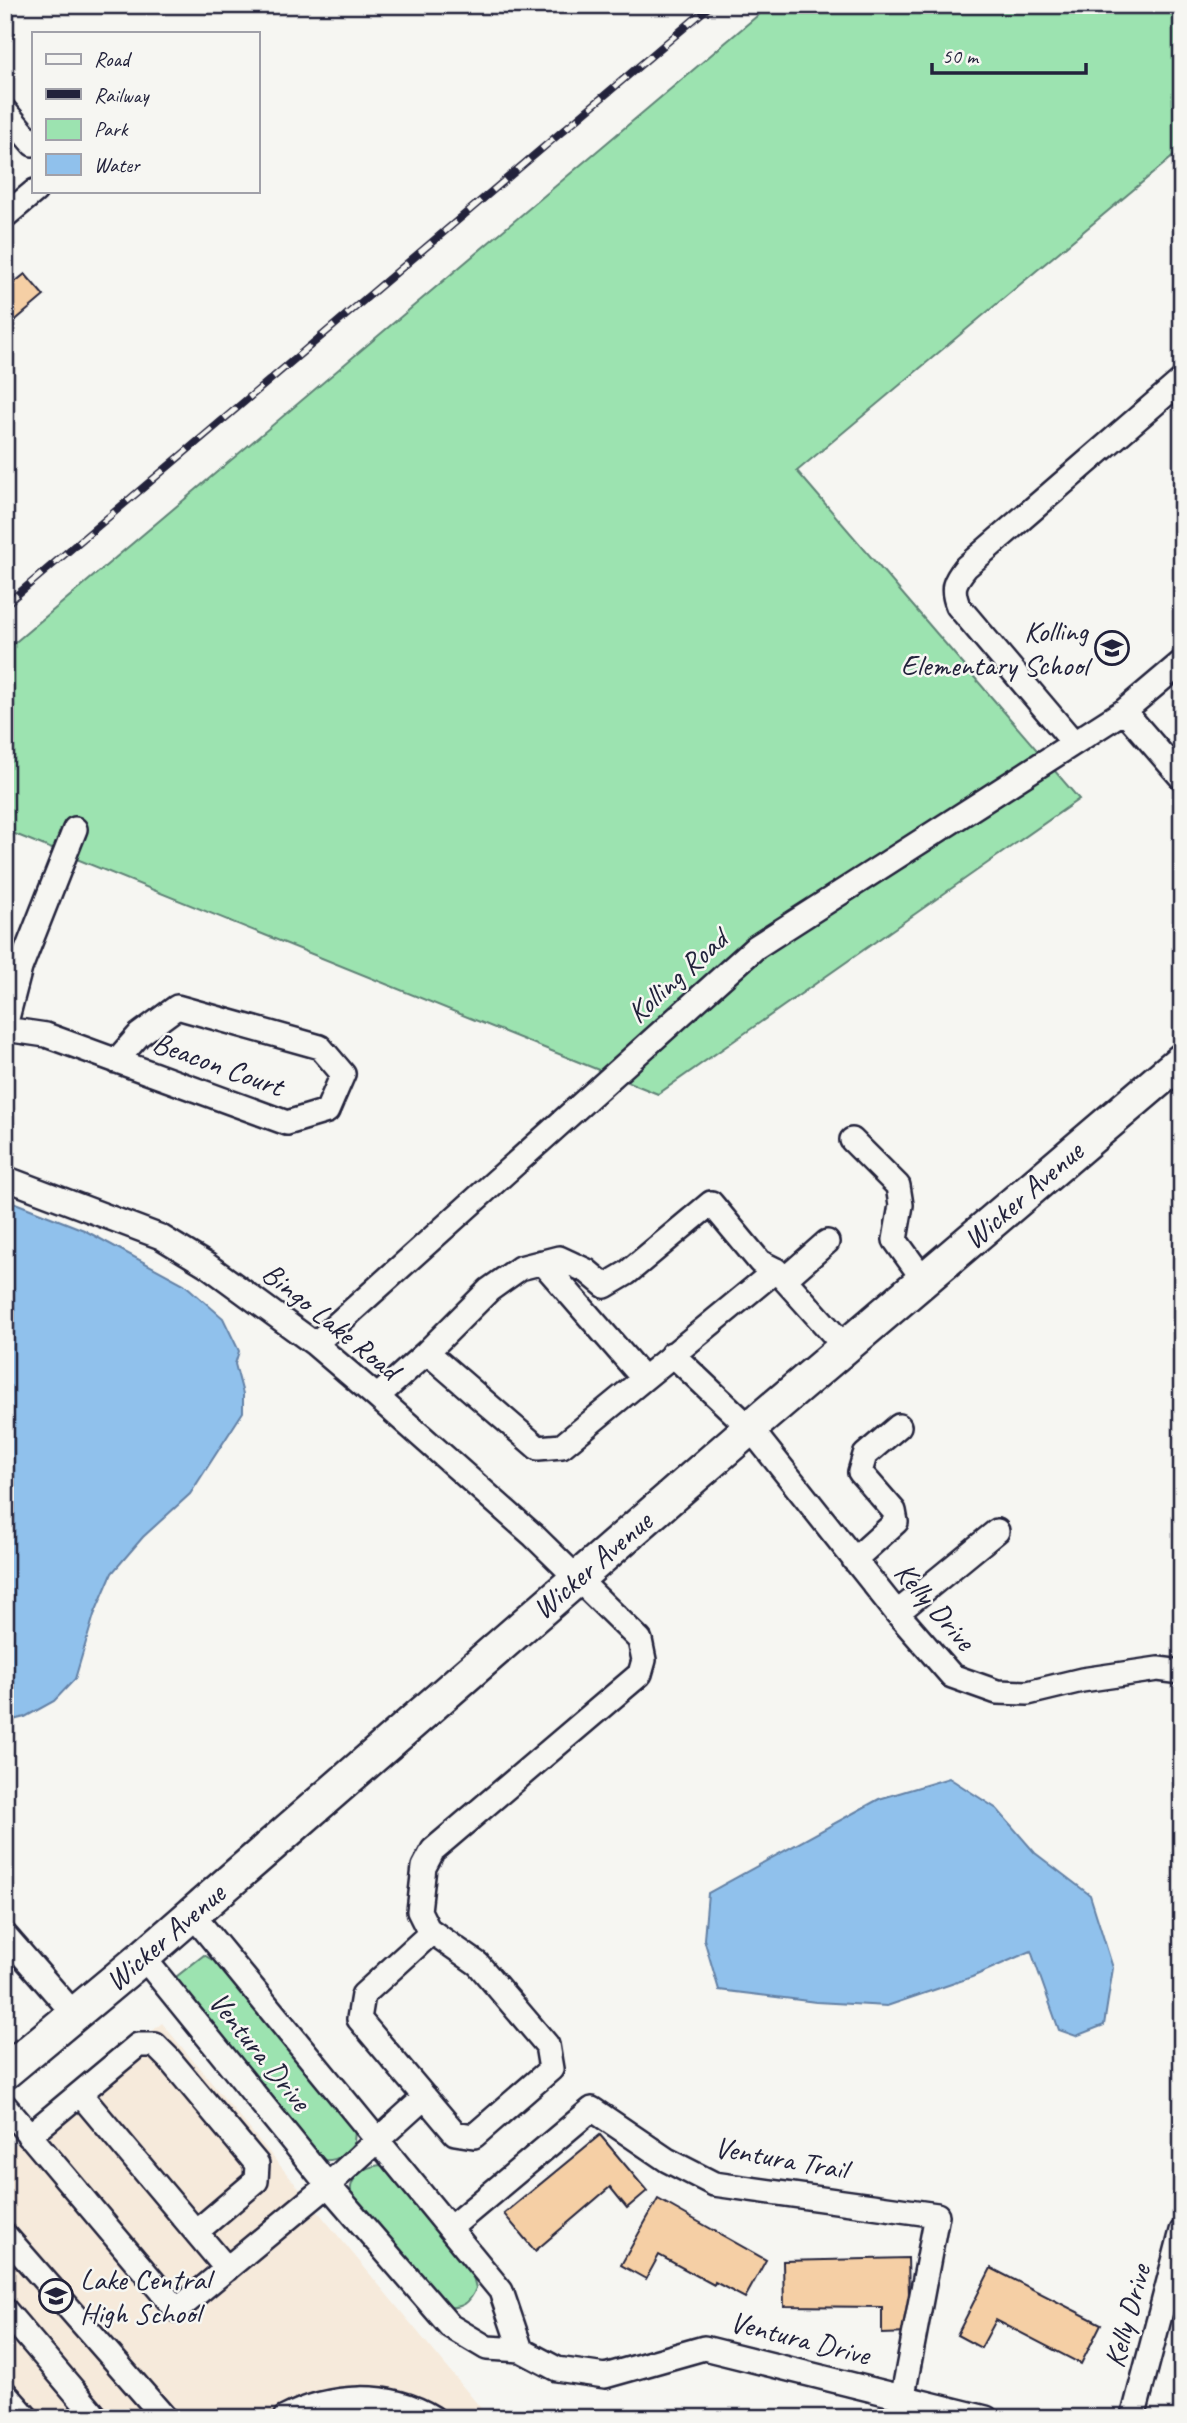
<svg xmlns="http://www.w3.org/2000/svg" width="1187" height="2423" viewBox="0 0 1187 2423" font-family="Caveat,sans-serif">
<rect width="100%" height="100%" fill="#f6f6f2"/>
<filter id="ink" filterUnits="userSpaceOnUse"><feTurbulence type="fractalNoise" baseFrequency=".0143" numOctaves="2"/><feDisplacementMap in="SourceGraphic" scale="14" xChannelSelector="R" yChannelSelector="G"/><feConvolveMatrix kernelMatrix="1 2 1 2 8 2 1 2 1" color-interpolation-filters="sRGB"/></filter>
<g filter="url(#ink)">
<path fill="#f6eadb" d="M 162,2023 L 489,2418 L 5,2418 L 5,2152 Z"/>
<path fill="#9ce3b0" stroke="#5f8276" stroke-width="2" d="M 770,5 L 1182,5 L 1182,149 L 797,471 L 1079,799 L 658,1094 L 5,830 L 5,651 Z
M 204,1955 L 214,1961 L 355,2131 L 354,2142 C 347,2154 336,2162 322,2160 L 177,1982 L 176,1977 Z
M 380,2165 L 387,2169 L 472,2273 L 476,2288 C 470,2303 462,2309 445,2307 L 352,2197 C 346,2179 364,2167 380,2165 Z"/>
<path fill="#90c1ec" stroke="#6481a5" stroke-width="2" d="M 5,1199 L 84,1230 L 184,1284 L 223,1318 L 239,1351 L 235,1364 L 243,1394 L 243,1412 L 190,1494 L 143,1537 L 112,1573 L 94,1615 L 75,1679 L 54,1701 L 25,1717 L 5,1722 Z
M 949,1778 L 997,1809 L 1035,1853 L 1090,1895 L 1113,1968 L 1104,2025 L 1076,2036 L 1059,2030 L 1031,1951 L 972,1977 L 887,2006 L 816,2002 L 719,1990 L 704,1939 L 708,1893 L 879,1799 Z"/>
<path fill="#f5cfa5" stroke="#22223b" stroke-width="2" d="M 25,274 L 44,296 L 5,329 L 5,290 Z
M 600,2135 L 647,2191 L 627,2208 L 610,2187 L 535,2251 L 504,2214 Z
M 658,2199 L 766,2260 L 745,2298 L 715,2282 L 714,2285 L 659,2255 L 646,2279 L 621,2265 Z
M 908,2258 L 910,2333 L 882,2334 L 882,2307 L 784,2306 L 783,2261 Z
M 991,2268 L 1101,2324 L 1081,2364 L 996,2320 L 981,2348 L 957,2335 Z"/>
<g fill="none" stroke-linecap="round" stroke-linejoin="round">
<g stroke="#22223b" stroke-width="28">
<path id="minor" d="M 5,111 L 33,144
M 5,216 L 35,191
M 1124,711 L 1182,778
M 1074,743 L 958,606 C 951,588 954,582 966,567 L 1182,380
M 5,1026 L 20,968 L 75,829
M 5,1029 L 46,1035 L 287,1123 L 327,1111 L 343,1074 L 320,1047 L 177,1007 L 139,1035 L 116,1061
M 852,1140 L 898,1186 L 901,1205 L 895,1240 L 924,1280
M 5,1178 L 161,1237 L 207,1265 L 315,1344 L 377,1397 L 534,1536 L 640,1640 L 644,1660 L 640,1674 L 433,1850 L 424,1867 L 419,1911 L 428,1929 L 478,1964 L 547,2045 L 551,2069 L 474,2136 L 455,2133 L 359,2019 L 363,1995 L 432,1932
M 542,1262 L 643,1378
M 785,1279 L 827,1242
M 315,1344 L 756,947 L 1124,711 L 1182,662
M 427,1352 L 489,1290 L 520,1268 L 559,1258 L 587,1271 L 605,1286 L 627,1273 L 711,1203 L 760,1262 L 776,1270
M 672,1354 L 750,1428 L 897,1613 L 952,1676 L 997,1692 L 1028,1693 L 1082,1680 L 1158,1669 L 1182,1672
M 377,1397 L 427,1352 L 538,1448 L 562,1446 L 776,1270 L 845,1347
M 854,1560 L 896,1522 L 894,1511 L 860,1472 L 865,1455 L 899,1426
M 897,1613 L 997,1531
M 192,1914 L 501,2291 L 521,2350
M 5,1935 L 74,2014
M 143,1957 L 328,2185 L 450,2326 L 487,2348 L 521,2350 L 557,2369 L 605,2376 L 704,2348 L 986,2418
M 80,2094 L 227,2269
M 5,2106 L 177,2310 L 328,2185 L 425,2097
M 29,2136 L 138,2045 L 155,2045 L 169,2059 L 257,2164 L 256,2181 L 196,2232
M 450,2228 L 592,2109 L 667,2160 L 714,2184 L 937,2215 L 903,2395
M 5,2235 L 165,2418
M 5,2310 L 97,2418
M 5,2393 L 27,2418
M 285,2418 C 330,2394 389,2391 433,2418
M 1133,2418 L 1182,2231"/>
</g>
<g stroke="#22223b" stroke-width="38">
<path id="highway" d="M 5,2072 L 143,1957 L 750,1428 L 1182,1060"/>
</g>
<use href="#minor" stroke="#f6f6f2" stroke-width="23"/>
<use href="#highway" stroke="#f6f6f2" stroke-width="33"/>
<g stroke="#22223b" stroke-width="8">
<path id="rail" d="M 5,605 L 711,5"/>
</g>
<use href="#rail" stroke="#f6f6f2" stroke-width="5" stroke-dasharray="16" stroke-linecap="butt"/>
</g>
</g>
<defs>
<g id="school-ring" transform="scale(1.75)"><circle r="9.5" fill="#f6f6f2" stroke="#22223b" stroke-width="1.5"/><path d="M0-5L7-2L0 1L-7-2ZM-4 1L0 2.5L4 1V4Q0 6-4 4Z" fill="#22223b"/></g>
</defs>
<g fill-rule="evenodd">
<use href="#school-ring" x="1112" y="648"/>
<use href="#school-ring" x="56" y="2296"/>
</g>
<g text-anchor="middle" stroke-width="5" stroke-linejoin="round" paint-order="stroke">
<g font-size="30" fill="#22223b" stroke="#f6f6f2" text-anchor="end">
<text x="1088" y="641">Kolling<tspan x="1088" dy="34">Elementary School</tspan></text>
<text x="80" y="2289" text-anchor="start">Lake Central<tspan x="80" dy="34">High School</tspan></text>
</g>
<g font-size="30" fill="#22223b" stroke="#f6f6f2">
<text transform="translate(677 976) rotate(-42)" y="10">Kolling Road</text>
<text transform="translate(218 1064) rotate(20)" y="10">Beacon Court</text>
<text transform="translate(1023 1195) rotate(-41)" y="10">Wicker Avenue</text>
<text transform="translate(331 1321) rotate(39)" y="10">Bingo Lake Road</text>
<text transform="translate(592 1565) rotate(-41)" y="10">Wicker Avenue</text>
<text transform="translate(935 1606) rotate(49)" y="10">Kelly Drive</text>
<text transform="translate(165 1937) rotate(-41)" y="10">Wicker Avenue</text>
<text transform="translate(260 2051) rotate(51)" y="10">Ventura Drive</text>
<text transform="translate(781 2158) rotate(10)" y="10">Ventura Trail</text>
<text transform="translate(1127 2316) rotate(-75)" y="10">Kelly Drive</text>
<text transform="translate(800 2338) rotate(14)" y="10">Ventura Drive</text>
</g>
</g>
<rect width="1187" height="2423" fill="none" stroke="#f6f6f2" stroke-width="28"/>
<rect x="14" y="14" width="1159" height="2395" fill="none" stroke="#22223b" stroke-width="2.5" filter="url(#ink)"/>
<rect x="32" y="32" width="228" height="161" fill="#f6f6f2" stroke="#a1a1a9" stroke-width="2"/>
<rect x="46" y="54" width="35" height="10" fill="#f6f6f2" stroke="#a1a1a9" stroke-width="2"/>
<text x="94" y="66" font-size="21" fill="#22223b">Road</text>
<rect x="46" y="89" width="35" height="10" fill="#22223b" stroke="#a1a1a9" stroke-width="2"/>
<text x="94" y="102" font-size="21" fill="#22223b">Railway</text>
<rect x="46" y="119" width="35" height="21" fill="#9ce3b0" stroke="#a1a1a9" stroke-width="2"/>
<text x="94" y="136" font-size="21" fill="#22223b">Park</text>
<rect x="46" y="154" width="35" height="21" fill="#90c1ec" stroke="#a1a1a9" stroke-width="2"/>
<text x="94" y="172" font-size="21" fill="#22223b">Water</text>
<path d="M932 63v10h154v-10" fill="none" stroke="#22223b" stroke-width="3.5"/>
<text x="942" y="63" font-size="21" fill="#22223b" stroke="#f6f6f2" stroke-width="5" paint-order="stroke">50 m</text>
</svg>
